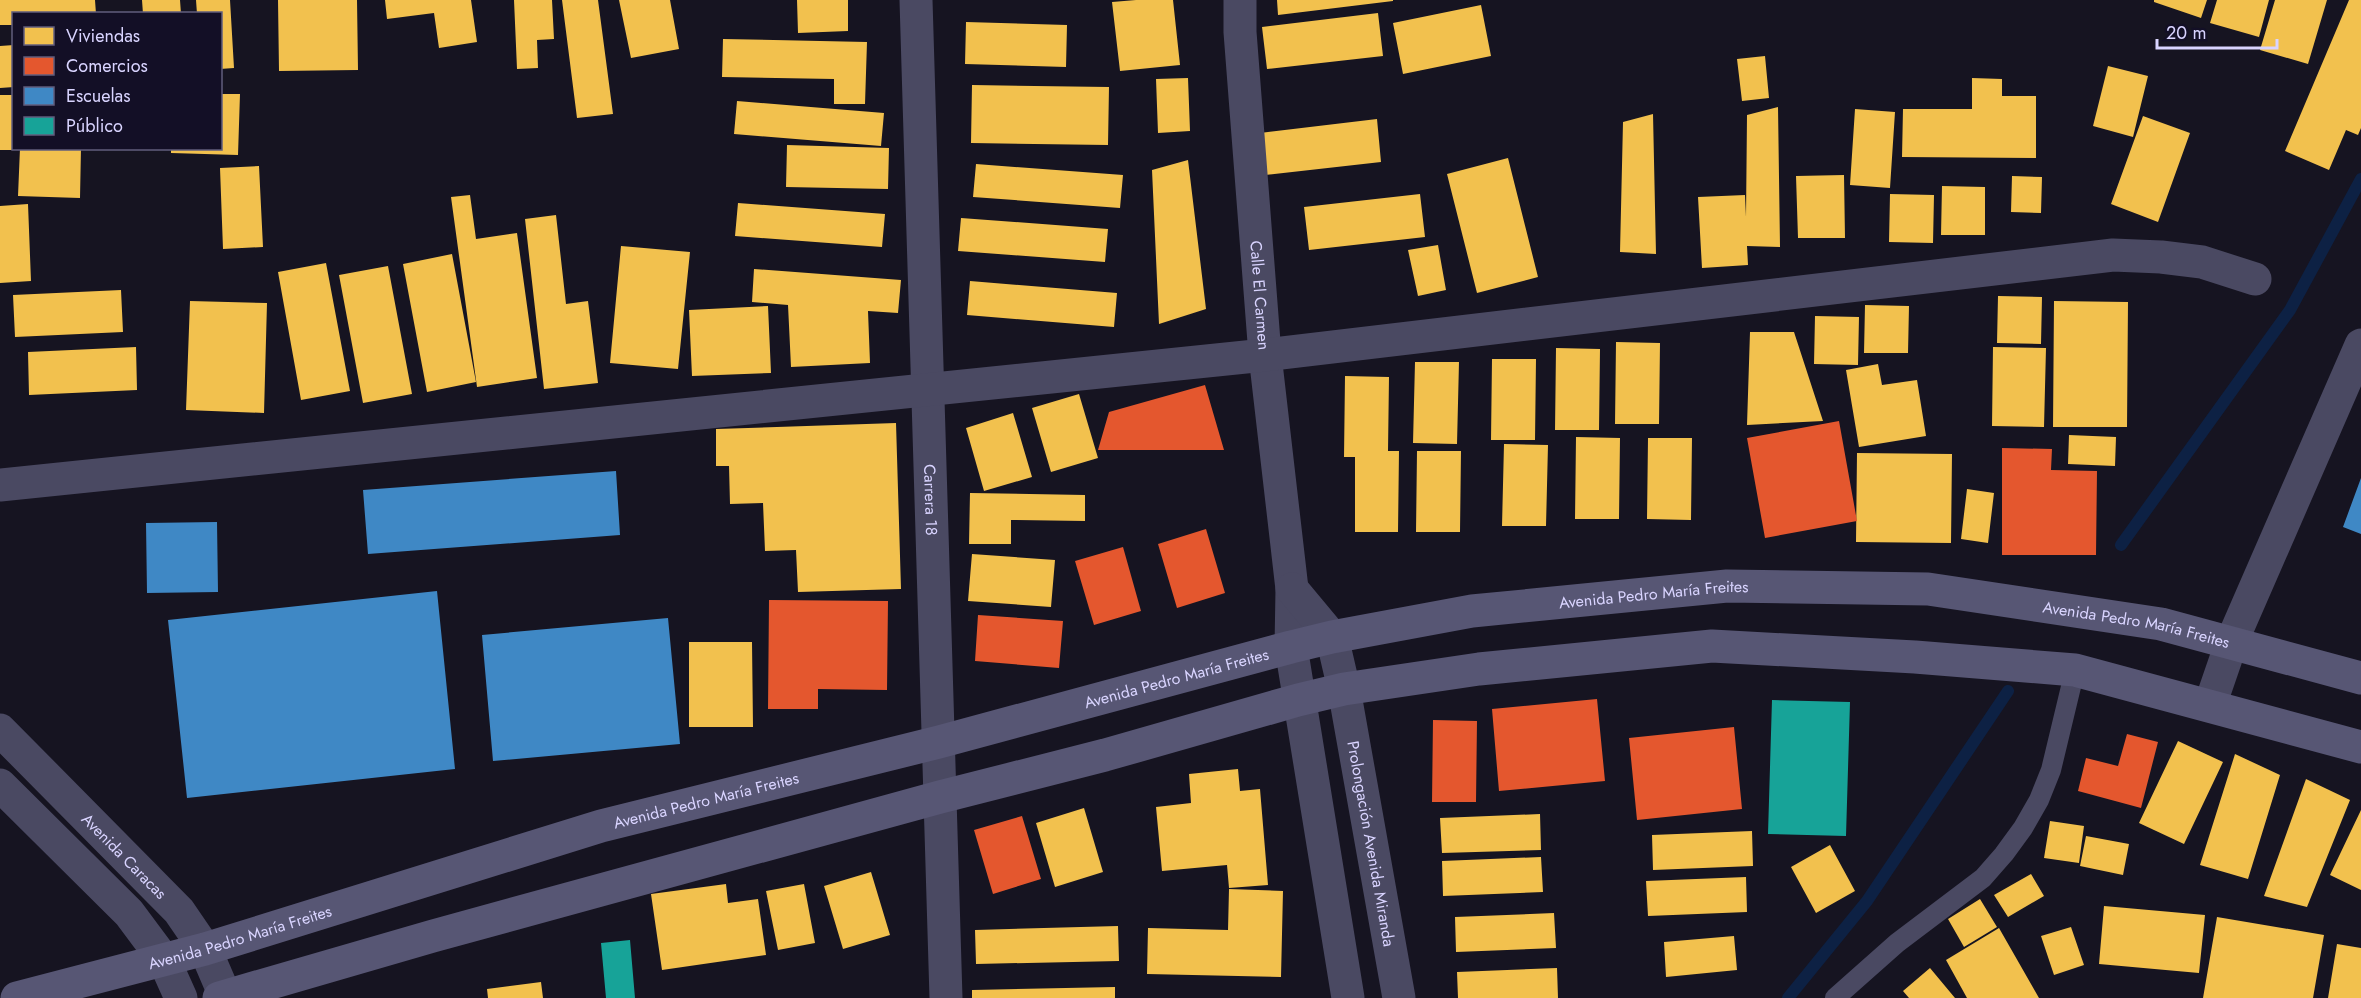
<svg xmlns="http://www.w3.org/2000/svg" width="2361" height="998" viewBox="0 0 2361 998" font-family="Jost,sans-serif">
<rect width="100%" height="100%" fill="#161421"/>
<path fill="#f2c14e" d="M 0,0 L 95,0 L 96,14 L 14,14 L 14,25 L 0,25 Z
M 142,0 L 180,0 L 181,14 L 143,14 Z
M 196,0 L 230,0 L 234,68 L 220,69 L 220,14 L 197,14 Z
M 278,0 L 357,0 L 358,70 L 279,71 Z
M 385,0 L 471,0 L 477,42 L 439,48 L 434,13 L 387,19 Z
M 514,0 L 552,0 L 554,39 L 537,40 L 538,68 L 517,69 Z
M 562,0 L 598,0 L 613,114 L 577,118 Z
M 619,0 L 670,0 L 679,49 L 631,58 Z
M 797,0 L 848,0 L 848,31 L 798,33 Z
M 1136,0 L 1173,0 L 1180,65 L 1120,71 L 1112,2 Z
M 1277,0 L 1393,0 L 1393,1 L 1278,15 Z
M 2154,0 L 2207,0 L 2201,18 L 2154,2 Z
M 2217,0 L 2269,0 L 2259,37 L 2210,23 Z
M 2275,0 L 2327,0 L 2308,64 L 2260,50 Z
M 2349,0 L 2361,0 L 2361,128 L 2358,135 L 2346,130 L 2329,170 L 2285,151 Z
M 1481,5 L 1491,56 L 1403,74 L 1393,23 Z
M 1378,13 L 1383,56 L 1267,69 L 1262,27 Z
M 966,22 L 1067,25 L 1066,67 L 965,64 Z
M 723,39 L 867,42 L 865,104 L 834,104 L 834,79 L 722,77 Z
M 14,45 L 14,87 L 0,88 L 0,46 Z
M 1765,56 L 1769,98 L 1742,101 L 1737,59 Z
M 2108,66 L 2148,76 L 2133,137 L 2093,126 Z
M 1188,78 L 1190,131 L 1158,133 L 1156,79 Z
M 1972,78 L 2002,79 L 2002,96 L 2036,96 L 2036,158 L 1902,157 L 1903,109 L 1972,109 Z
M 972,85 L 1109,87 L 1108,145 L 971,143 Z
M 220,94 L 240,94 L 238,155 L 171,153 L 171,148 L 220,148 Z
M 0,95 L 14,95 L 14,150 L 0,150 Z
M 737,101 L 884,113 L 881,146 L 734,134 Z
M 1778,107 L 1780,247 L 1747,246 L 1748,265 L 1702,268 L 1698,197 L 1745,195 L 1746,217 L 1747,115 Z
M 1855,109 L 1895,112 L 1890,188 L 1850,185 Z
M 1653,114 L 1656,254 L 1620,252 L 1623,122 Z
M 2143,116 L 2190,133 L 2158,222 L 2111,204 Z
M 1377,119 L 1381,162 L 1265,175 L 1260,133 Z
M 787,145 L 889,148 L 888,189 L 786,187 Z
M 20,148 L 81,148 L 80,198 L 18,196 Z
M 1508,158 L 1538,277 L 1477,293 L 1447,174 Z
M 1188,160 L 1206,309 L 1159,324 L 1152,170 Z
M 976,164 L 1123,175 L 1120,208 L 973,197 Z
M 259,166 L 263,247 L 223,249 L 220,168 Z
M 1844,175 L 1845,238 L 1798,238 L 1796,176 Z
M 2012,176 L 2042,177 L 2041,213 L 2011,212 Z
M 1942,186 L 1985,187 L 1985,235 L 1941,235 Z
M 1420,194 L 1425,237 L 1309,250 L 1304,207 Z
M 1890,194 L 1934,195 L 1933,243 L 1889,242 Z
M 470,195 L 476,239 L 517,233 L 537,378 L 477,387 L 451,197 Z
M 738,203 L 885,214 L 882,247 L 735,236 Z
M 28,204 L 31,281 L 0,283 L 0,206 Z
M 556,215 L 566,304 L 588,301 L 598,383 L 544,389 L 525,219 Z
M 961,218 L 1108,229 L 1105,262 L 958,251 Z
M 1438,245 L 1446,290 L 1418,296 L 1408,250 Z
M 621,246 L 690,252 L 678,369 L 610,363 Z
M 452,254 L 476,382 L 427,392 L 403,264 Z
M 326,263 L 350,391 L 301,400 L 278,272 Z
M 388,266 L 412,394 L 363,403 L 339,275 Z
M 754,269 L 901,280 L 898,313 L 868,311 L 870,363 L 791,367 L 788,305 L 752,302 Z
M 970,281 L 1117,293 L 1114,327 L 967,315 Z
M 121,290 L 123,332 L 15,337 L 13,295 Z
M 1998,296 L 2042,297 L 2041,344 L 1997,343 Z
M 190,301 L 267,303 L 264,413 L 186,410 Z
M 2054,301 L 2128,302 L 2127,427 L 2053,427 Z
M 1865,305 L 1909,306 L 1908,353 L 1864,353 Z
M 768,306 L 771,373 L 692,376 L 689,310 Z
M 1815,316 L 1859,317 L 1858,365 L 1814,364 Z
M 1750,332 L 1794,332 L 1823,421 L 1747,425 Z
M 1616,342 L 1660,343 L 1659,424 L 1615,424 Z
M 136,347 L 137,390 L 29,395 L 28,352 Z
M 1993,347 L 2046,348 L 2044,427 L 1992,426 Z
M 1556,348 L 1600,349 L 1599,430 L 1555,430 Z
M 1492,359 L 1536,359 L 1535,440 L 1491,440 Z
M 1415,362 L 1459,362 L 1457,444 L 1413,443 Z
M 1878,364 L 1882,385 L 1917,380 L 1926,436 L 1859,447 L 1846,370 Z
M 1345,376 L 1389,377 L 1388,451 L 1399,451 L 1398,532 L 1355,532 L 1355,457 L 1344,457 Z
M 1079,394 L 1098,458 L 1051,472 L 1032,408 Z
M 1013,413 L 1032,477 L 984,491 L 966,428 Z
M 896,423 L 901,589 L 798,592 L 796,550 L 765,551 L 763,503 L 730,504 L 729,466 L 716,466 L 716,429 Z
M 2069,435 L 2116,437 L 2115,466 L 2068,464 Z
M 1576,437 L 1620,438 L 1619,519 L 1575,519 Z
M 1648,438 L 1692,438 L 1691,520 L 1647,519 Z
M 1504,444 L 1548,445 L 1546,526 L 1502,526 Z
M 1417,451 L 1461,451 L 1460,532 L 1416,532 Z
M 1857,453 L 1952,454 L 1951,543 L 1856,542 Z
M 1967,489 L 1994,493 L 1988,543 L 1961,539 Z
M 970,493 L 1085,495 L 1085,521 L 1011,520 L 1011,544 L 969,544 Z
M 972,554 L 1055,560 L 1051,607 L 968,601 Z
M 689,642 L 752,642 L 753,727 L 689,727 Z
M 2178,741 L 2223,762 L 2184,844 L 2139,823 Z
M 2235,754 L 2280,775 L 2248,879 L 2200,865 Z
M 1238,769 L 1240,791 L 1260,789 L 1268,885 L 1229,888 L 1227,865 L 1162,871 L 1156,807 L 1191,803 L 1189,774 Z
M 2306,779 L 2350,800 L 2307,907 L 2264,896 Z
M 1084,808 L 1103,872 L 1055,887 L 1036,823 Z
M 2361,810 L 2361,890 L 2330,875 Z
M 1540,814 L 1541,850 L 1442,853 L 1440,818 Z
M 2050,821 L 2084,826 L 2079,863 L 2044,858 Z
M 1752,831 L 1753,866 L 1653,870 L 1652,835 Z
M 2086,836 L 2129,844 L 2123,875 L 2080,866 Z
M 1830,845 L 1855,891 L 1816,913 L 1791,867 Z
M 1541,857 L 1543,892 L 1443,896 L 1442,861 Z
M 871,872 L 890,935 L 843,949 L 824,886 Z
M 2031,874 L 2044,896 L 2008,917 L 1994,895 Z
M 1746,877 L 1747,912 L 1648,916 L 1646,881 Z
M 726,884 L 728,903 L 758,899 L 766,955 L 662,970 L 651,894 Z
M 804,884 L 815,943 L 778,950 L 766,891 Z
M 1229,889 L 1283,891 L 1281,977 L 1147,974 L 1148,928 L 1228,930 Z
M 1980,899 L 1997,927 L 1964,947 L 1948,919 Z
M 2104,906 L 2205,915 L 2199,973 L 2099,964 Z
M 1554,913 L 1556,948 L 1456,952 L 1455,917 Z
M 2217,917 L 2324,935 L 2313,998 L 2203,998 Z
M 1118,926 L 1119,961 L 976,964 L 975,930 Z
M 2071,927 L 2084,965 L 2054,975 L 2041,936 Z
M 1999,928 L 2039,998 L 1967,998 L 1946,960 Z
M 1734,936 L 1737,970 L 1666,977 L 1664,942 Z
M 2337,944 L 2361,948 L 2361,998 L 2328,998 Z
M 1557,968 L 1558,998 L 1458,998 L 1457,972 Z
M 1930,968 L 1955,998 L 1909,998 L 1903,991 Z
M 541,982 L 543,998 L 488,998 L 487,989 Z
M 1115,987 L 1115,998 L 972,998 L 972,990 Z"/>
<path fill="#e4572e" d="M 1205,385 L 1224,450 L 1098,450 L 1109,412 Z
M 1839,421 L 1857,521 L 1765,538 L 1747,438 Z
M 2002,448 L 2052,449 L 2051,470 L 2097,471 L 2096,555 L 2002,555 Z
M 1206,529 L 1225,593 L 1177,608 L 1158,544 Z
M 1123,547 L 1141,611 L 1094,625 L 1075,561 Z
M 769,600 L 888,601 L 887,690 L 818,689 L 818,709 L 768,709 Z
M 978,615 L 1063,621 L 1059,668 L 975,661 Z
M 1597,699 L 1605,781 L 1499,791 L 1492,709 Z
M 1433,720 L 1477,721 L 1476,802 L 1432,802 Z
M 1734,727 L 1742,809 L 1637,820 L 1629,738 Z
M 2127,734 L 2158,742 L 2141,808 L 2078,791 L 2086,758 L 2118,766 Z
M 1022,816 L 1041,879 L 993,894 L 974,830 Z"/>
<path fill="#3f88c5" d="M 616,471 L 620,535 L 368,554 L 363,490 Z
M 2361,478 L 2361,534 L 2343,527 Z
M 217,522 L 218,592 L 147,593 L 146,523 Z
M 437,591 L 455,769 L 187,798 L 168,620 Z
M 668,618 L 680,744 L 493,761 L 482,635 Z"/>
<path fill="#17a398" d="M 1772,700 L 1850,702 L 1846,836 L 1768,834 Z
M 630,940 L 635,998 L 606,998 L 601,943 Z"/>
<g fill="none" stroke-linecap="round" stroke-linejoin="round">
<path stroke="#0d2144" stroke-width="12" d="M 2121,545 L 2290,310 L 2361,179
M 1788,998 L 1867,901 L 2008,691"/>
<path stroke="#4a4962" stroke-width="20" d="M 1835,998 L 1897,943 L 1983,878 L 2004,854 L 2023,828 L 2039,800 L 2051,770 L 2075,670"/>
<g stroke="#4a4962" stroke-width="33">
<path id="s1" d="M 916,0 L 946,998"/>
<path id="s2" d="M 1240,0 L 1240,32 L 1265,355 L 1292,589 L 1291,647 L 1348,998"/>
<path d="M 0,485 L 1265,355 L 2113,255 L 2161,257 L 2202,262 L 2255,279"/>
<path id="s3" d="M 1292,589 L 1332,637 L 1344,689 L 1399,998"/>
<path d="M 2210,705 L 2232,641 L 2361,345"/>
<path id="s4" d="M 0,730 L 179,911 L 205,949 L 226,998"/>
<path d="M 0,785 L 129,913 L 164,960 L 181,998"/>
</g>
<g stroke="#575674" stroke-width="33">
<path id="s5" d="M 17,998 L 205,949 L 601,826 L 939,742 L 1291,647 L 1332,637 L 1472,611 L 1727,586 L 1928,589 L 2161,624 L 2361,678"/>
<path d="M 219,998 L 433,936 L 940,797 L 1105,755 L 1298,700 L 1344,689 L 1479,669 L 1712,646 L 1915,657 L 2075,670 L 2361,747"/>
</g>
</g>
<g text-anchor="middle" stroke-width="6" stroke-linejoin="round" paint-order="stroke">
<g font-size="16" fill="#d9d4ff" stroke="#130f26">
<text dy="6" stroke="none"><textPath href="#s2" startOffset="296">Calle El Carmen</textPath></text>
<text dy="6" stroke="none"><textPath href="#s1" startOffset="500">Carrera 18</textPath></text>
<text dy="6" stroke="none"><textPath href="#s5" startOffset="1689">Avenida Pedro María Freites</textPath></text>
<text dy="6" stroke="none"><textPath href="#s5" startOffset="2175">Avenida Pedro María Freites</textPath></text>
<text dy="6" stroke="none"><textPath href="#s5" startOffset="1203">Avenida Pedro María Freites</textPath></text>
<text dy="6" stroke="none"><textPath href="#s5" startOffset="717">Avenida Pedro María Freites</textPath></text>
<text dy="6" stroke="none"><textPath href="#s3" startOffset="273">Prolongación Avenida Miranda</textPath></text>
<text dy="6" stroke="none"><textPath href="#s4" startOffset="177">Avenida Caracas</textPath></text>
<text dy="6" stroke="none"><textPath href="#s5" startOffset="231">Avenida Pedro María Freites</textPath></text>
</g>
</g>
<rect x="12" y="12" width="210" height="138" fill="#130f26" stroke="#625e7d" stroke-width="1.5"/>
<rect x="24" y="27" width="30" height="18" fill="#f2c14e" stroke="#625e7d" stroke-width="1.5"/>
<text x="66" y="42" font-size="18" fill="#d9d4ff">Viviendas</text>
<rect x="24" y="57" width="30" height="18" fill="#e4572e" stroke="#625e7d" stroke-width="1.5"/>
<text x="66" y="72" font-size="18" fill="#d9d4ff">Comercios</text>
<rect x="24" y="87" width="30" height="18" fill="#3f88c5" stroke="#625e7d" stroke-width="1.5"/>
<text x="66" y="102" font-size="18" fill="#d9d4ff">Escuelas</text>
<rect x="24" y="117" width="30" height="18" fill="#17a398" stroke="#625e7d" stroke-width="1.5"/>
<text x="66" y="132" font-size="18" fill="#d9d4ff">Público</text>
<path d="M2157 39v9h120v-9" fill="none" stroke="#d9d4ff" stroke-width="3"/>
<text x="2166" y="39" font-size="18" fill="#d9d4ff" stroke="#130f26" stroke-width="4.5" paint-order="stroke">20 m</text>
</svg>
